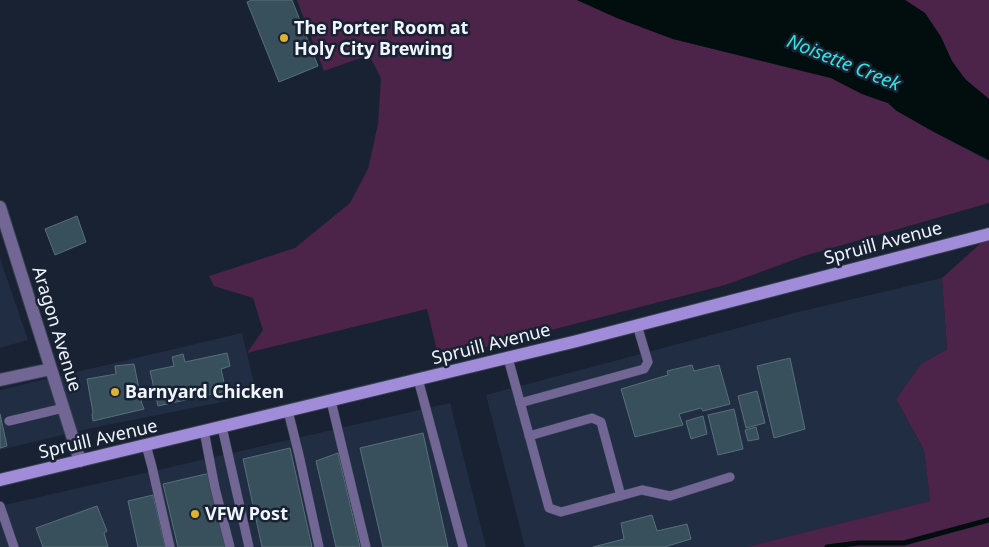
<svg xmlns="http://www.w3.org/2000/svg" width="989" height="547" viewBox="0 0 989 547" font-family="'Noto Sans',sans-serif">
<rect width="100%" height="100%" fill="#182233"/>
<path fill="#202d43" d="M 0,258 L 28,340 L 0,348 Z
M 942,278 L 947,349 L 921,364 L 896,399 L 924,450 L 930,501 L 746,547 L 525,547 L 486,395 L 798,312 Z
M 242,333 L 257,395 L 87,429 L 0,450 L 0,390 Z
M 450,403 L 486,547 L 0,547 L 0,506 Z"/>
<path fill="#4c2349" d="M 297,0 L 577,0 L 617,18 L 673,39 L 831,78 L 862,94 L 888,103 L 897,111 L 934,132 L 989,161 L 989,203 L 804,256 L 725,285 L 439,359 L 427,309 L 247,353 L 263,330 L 253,298 L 214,286 L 209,276 L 295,248 L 350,203 L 368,169 L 378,124 L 381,78 L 369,55 L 324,71 Z
M 905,0 L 989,0 L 989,99 L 965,79 L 951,61 L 941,37 L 925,13 Z
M 989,236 L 989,547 L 746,547 L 930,501 L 924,450 L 896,399 L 921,364 L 947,349 L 942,278 Z"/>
<path fill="#020d0d" d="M 577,0 L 905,0 L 925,13 L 941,37 L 952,61 L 965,79 L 989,99 L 989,160 L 934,132 L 897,111 L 888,103 L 862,94 L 831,78 L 673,39 L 617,18 Z"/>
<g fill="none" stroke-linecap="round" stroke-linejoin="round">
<path stroke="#020d0d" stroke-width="5" d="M 827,547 L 858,543 L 904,543 L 989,520"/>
</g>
<path fill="#38505b" stroke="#56707b" d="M 252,0 L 292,0 L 318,66 L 279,82 L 247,2 Z
M 77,216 L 86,242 L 55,255 L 45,229 Z
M 227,353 L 230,366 L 221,369 L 226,391 L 158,406 L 150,371 L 174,366 L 172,357 L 183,354 L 185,362 Z
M 790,358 L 805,429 L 774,438 L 757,366 Z
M 134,364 L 142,404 L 144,409 L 93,421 L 92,414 L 93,413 L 87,379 L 116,374 L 115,366 Z
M 692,365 L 694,371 L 719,365 L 730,404 L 703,411 L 701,408 L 679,414 L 683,425 L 635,437 L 621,389 L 668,375 L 667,371 Z
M 757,391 L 765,423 L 746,428 L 738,396 Z
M 734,409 L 743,449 L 718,455 L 708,415 Z
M 0,414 L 7,446 L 0,448 Z
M 703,416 L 707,434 L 691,439 L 686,421 Z
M 756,427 L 759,439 L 748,441 L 745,430 Z
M 423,433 L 448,547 L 383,547 L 360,448 Z
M 290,448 L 312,547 L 262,547 L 243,459 Z
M 338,453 L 360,547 L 336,547 L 316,461 Z
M 210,473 L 226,547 L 178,547 L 163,484 Z
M 153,495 L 165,547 L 138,547 L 128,501 Z
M 97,506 L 107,531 L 104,533 L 108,547 L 43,547 L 36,528 Z
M 652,515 L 657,531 L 687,524 L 691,539 L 664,547 L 593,547 L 624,539 L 621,523 Z"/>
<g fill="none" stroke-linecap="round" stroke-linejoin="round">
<g stroke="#364050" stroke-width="10">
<path id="lane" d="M 508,358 L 549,508 L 561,512 L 642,490 L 670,496 L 730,477
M 418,379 L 463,547
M 331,401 L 366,547
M 520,403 L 644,369 L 648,362 L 637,325
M 288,411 L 299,455 L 319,547
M 9,421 L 63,408
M 222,427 L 249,547
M 204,431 L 215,488 L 230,547
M 529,436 L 592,418 L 601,422 L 621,496
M 146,445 L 152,467 L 170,547
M 0,506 L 14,547"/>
</g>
<g stroke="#364050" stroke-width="14">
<path id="street" d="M 0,207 L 80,461
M 0,380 L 51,369"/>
</g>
<g stroke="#364050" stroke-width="14">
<path id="secondary" d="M 0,480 L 577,341 L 989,234"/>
</g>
<use href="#lane" stroke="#726695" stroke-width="9"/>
<use href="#street" stroke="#726695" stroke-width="12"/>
<use href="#secondary" stroke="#a08cd9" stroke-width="12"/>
</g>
<g fill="#dcb233" stroke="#182233" stroke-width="2">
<circle cx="284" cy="38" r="5"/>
<circle cx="115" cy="392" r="5"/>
<circle cx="195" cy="514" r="5"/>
</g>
<g text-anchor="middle" stroke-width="5" stroke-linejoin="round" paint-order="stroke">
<g font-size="18" font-weight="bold" fill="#f0f5ff" stroke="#182233" text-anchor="start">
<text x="294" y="34">The Porter Room at<tspan x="294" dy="21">Holy City Brewing</tspan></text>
<text x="125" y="398">Barnyard Chicken</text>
<text x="205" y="520">VFW Post</text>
</g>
<g font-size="18" fill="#f0f5ff" stroke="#182233">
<text transform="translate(883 243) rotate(-15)" y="6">Spruill Avenue</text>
<text transform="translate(57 329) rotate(73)" y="6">Aragon Avenue</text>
<text transform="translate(491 344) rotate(-14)" y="6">Spruill Avenue</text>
<text transform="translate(98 439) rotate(-13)" y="6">Spruill Avenue</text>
</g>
<g font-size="19" font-style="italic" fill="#2fe4e0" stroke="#182233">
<text transform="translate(844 62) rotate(22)" y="7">Noisette Creek</text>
</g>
</g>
</svg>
